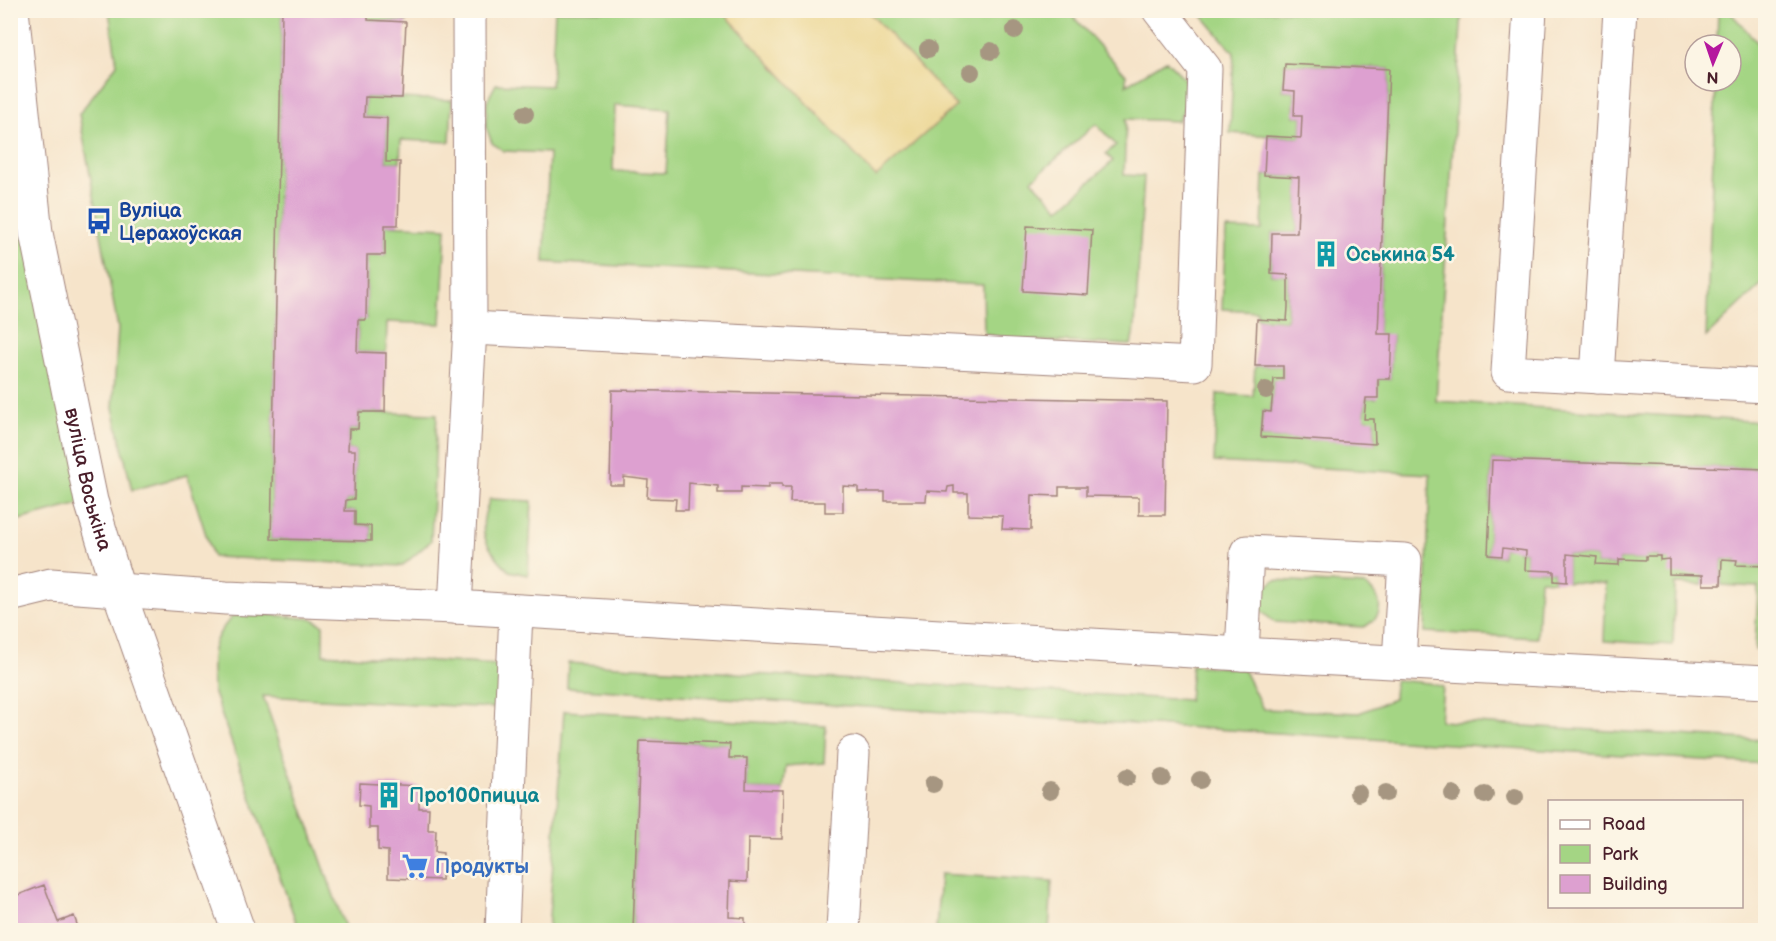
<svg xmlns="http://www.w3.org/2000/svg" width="1776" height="941" viewBox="0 0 1776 941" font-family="'Balsamiq Sans',sans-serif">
<rect width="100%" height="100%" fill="#fcf5e5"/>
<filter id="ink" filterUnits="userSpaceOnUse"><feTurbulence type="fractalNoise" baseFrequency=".0167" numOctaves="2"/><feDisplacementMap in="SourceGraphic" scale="12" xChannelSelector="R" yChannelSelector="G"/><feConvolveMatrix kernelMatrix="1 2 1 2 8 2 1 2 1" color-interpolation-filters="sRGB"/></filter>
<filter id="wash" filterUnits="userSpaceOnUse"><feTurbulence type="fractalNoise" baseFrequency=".008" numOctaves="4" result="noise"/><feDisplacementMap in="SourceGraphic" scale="24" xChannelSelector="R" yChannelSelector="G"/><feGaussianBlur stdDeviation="1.35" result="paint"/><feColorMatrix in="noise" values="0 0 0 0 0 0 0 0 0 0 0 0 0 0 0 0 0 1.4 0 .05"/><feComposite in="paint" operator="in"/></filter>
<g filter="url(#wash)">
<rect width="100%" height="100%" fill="#f6e4ca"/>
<path fill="#a4d584" stroke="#777a58" stroke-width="1.5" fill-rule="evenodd" d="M 10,11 L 91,501 L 11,522 Z
M 109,11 L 282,11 L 271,539 L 371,541 L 371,526 L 355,525 L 355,511 L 345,511 L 346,500 L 354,499 L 355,450 L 348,450 L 349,429 L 358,429 L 359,412 L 437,414 L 431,541 L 402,566 L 213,557 L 187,475 L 132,490 L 113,408 L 118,328 L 79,114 L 117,64 Z
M 368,11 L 407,11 L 406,22 L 368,20 Z
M 555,11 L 1068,11 L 1126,75 L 1126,85 L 1166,60 L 1187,81 L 1188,100 L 1178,121 L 1126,119 L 1124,175 L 1144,176 L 1135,326 L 1131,345 L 1000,339 L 984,333 L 983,285 L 544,262 L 549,153 L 504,151 L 492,143 L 486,127 L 487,101 L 496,84 L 551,86 ZM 615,105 L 670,109 L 666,173 L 613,171 ZM 1096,124 L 1116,145 L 1106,154 L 1113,161 L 1059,209 L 1032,180 Z
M 1198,11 L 1462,11 L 1436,401 L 1765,422 L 1765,469 L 1492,460 L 1488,555 L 1502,556 L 1503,548 L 1518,548 L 1518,551 L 1526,551 L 1526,570 L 1554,571 L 1554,581 L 1540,580 L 1537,638 L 1425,632 L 1430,474 L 1214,462 L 1217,394 L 1253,396 L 1255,366 L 1283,366 L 1283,379 L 1274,380 L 1271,412 L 1263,411 L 1261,437 L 1375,443 L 1374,420 L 1364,419 L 1366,398 L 1377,398 L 1378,379 L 1390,379 L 1392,335 L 1378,334 L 1389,69 L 1285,64 L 1283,90 L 1295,91 L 1294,116 L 1302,116 L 1301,138 L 1230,133 L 1234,53 Z
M 1718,11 L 1729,11 L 1765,51 L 1766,280 L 1706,337 L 1716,81 L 1731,81 L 1731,45 L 1717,45 Z
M 365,97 L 452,100 L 450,142 L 401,140 L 400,162 L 386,162 L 387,118 L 364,117 Z
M 1264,175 L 1299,177 L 1297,233 L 1272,233 L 1271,274 L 1288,275 L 1287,321 L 1257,319 L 1257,311 L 1222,309 L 1226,229 L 1262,230 Z
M 385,225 L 446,228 L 441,324 L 387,322 L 386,353 L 357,352 L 358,320 L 366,319 L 367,255 L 385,255 Z
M 490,499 L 532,501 L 528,575 L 509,571 C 486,546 475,533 490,499 Z
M 1567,554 L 1597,557 L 1596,564 L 1619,565 L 1619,559 L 1645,560 L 1646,556 L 1660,556 L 1660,560 L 1669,559 L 1703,575 L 1703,585 L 1675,584 L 1673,645 L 1604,641 L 1606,584 L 1567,582 Z
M 1722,559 L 1737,560 L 1736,564 L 1764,566 L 1765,649 L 1755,649 L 1758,587 L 1721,585 Z
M 1275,580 L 1365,585 C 1384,598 1385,616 1364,627 L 1274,622 L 1260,610 L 1261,592 Z
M 273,615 L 313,619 L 323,625 L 323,654 L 514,666 L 512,709 L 263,696 L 346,930 L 299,930 L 213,691 C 211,657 208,642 233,616 Z
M 568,663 L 1189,700 L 1192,665 L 1243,669 L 1263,709 L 1359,713 L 1394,699 L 1395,680 L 1429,683 L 1443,687 L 1440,721 L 1765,740 L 1765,764 L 567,688 Z
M 564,711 L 826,726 L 824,763 L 786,766 L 783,790 L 746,789 L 747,759 L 729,758 L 729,744 L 640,741 L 633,930 L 548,930 Z
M 940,874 L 1052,881 L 1049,930 L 936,930 Z"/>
<path fill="#eeda9e" stroke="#9c7c64" stroke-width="1.5" d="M 722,11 L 868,11 L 956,106 L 876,177 Z"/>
<g id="blocks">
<path fill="#dda0d0" d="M 282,10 L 368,10 L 368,20 L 406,22 L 402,98 L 365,97 L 364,117 L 387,118 L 386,162 L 400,162 L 398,225 L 385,225 L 385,255 L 367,255 L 366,320 L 358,320 L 357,352 L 386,353 L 385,412 L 359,412 L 358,429 L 349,429 L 348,450 L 355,450 L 354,499 L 346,500 L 345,511 L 355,511 L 355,525 L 371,526 L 371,541 L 271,539 Z
M 1285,64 L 1389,69 L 1378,334 L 1392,334 L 1390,379 L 1378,379 L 1378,398 L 1366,398 L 1364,419 L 1374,419 L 1375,444 L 1261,437 L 1263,411 L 1271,412 L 1274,379 L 1283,379 L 1283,366 L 1255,366 L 1257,319 L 1287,321 L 1288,307 L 1288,275 L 1271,274 L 1272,233 L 1297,233 L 1299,177 L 1264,175 L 1266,136 L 1301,138 L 1302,116 L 1294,116 L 1295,91 L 1283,90 Z
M 1027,226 L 1092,230 L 1088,295 L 1023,291 Z
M 612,390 L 1167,401 L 1165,515 L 1139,515 L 1139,497 L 1086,496 L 1086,487 L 1059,487 L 1059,496 L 1032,495 L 1031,530 L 1002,529 L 1003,516 L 968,515 L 968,493 L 954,493 L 954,486 L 948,487 L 947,492 L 927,491 L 926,501 L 885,501 L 885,492 L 858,492 L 858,487 L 843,486 L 843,512 L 825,512 L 825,502 L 790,502 L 791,487 L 782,487 L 782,484 L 768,484 L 768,488 L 741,487 L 741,493 L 718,493 L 718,486 L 689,483 L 688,510 L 675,510 L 676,499 L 647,498 L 648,480 L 624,477 L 624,485 L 610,485 Z
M 1492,460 L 1766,469 L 1766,566 L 1736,565 L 1737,560 L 1722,559 L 1721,585 L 1703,585 L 1703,575 L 1669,574 L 1669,559 L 1660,560 L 1660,556 L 1646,556 L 1646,560 L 1619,559 L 1619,565 L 1596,564 L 1597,557 L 1567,554 L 1567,582 L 1554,581 L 1554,571 L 1525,570 L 1526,551 L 1503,548 L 1502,556 L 1488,555 Z
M 640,741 L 730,744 L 729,758 L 747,758 L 746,789 L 783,790 L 782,839 L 748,838 L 747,882 L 730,881 L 729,917 L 745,918 L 745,930 L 633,930 Z
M 360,783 L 419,786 L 419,808 L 429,808 L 428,830 L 436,830 L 435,852 L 443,853 L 442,880 L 388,878 L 388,851 L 378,850 L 378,828 L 369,828 L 369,806 L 359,805 Z
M 44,885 L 58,922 L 74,916 L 79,930 L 10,930 L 10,898 Z"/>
</g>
</g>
<g filter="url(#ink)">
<use href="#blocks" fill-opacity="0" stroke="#a0827a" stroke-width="1.5"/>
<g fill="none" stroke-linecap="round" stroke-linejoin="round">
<g stroke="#a0827a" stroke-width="35">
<g id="minor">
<path id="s1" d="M 12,10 L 36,233 L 91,501 L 118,589 L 238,930"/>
<path d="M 1530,10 L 1508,372 L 1766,386"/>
<path d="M 470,328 L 1195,364 L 1205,69 L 1159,10"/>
<path d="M 1597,377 L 1620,10"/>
<path d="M 10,595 L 51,585 L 226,598 L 455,607 L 470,328 L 469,10"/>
<path d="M 455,607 L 1242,654 L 1766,682"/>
<path d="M 1242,654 L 1247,552 L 1405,560 L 1399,662"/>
<path d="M 502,930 L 516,612"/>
<path d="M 843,930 L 853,753"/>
</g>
</g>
<use href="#minor" stroke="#fff" stroke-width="33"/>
</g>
<g fill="#a69681">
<circle cx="1015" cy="30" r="9"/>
<circle cx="928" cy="49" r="9"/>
<circle cx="991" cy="51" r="9"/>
<circle cx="971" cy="72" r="9"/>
<circle cx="525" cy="114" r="9"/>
<circle cx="1266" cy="390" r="9"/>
<circle cx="1127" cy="777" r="9"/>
<circle cx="1162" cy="778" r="9"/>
<circle cx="1200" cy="780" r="9"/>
<circle cx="933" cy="784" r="9"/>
<circle cx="1050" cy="791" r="9"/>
<circle cx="1358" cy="793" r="9"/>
<circle cx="1386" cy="793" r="9"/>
<circle cx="1453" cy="794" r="9"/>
<circle cx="1485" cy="795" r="9"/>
<circle cx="1515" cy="797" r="9"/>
</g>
</g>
<defs>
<g id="bus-bare" transform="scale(2.07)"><path d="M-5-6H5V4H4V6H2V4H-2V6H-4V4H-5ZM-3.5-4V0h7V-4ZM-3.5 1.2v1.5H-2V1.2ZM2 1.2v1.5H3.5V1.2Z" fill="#1a4fb4" stroke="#fcf5e5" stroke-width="2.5" paint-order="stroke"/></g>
<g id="building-bare" transform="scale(2.07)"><path d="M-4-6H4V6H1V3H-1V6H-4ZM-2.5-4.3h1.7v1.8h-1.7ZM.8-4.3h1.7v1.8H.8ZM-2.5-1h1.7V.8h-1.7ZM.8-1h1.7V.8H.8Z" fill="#0f9aa8" stroke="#fcf5e5" stroke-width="2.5" paint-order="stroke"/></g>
<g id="supermarket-bare" transform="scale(2.07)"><path d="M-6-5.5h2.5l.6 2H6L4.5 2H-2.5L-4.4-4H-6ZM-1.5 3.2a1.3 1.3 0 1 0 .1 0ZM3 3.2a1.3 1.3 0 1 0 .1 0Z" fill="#3f7fe0" stroke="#fcf5e5" stroke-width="2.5" paint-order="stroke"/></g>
</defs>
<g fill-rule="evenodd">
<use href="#bus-bare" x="99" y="221"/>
<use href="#building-bare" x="1326" y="254"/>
<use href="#building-bare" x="389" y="795"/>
<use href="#supermarket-bare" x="415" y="866"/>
</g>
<g text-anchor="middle" stroke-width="5" stroke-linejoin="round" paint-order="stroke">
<g font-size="20" font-weight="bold" fill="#164399" stroke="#fcf5e5" text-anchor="start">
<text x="119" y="217">Вуліца<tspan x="119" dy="23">Церахоўская</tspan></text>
</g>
<g font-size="20" font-weight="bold" fill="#0d838f" stroke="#fcf5e5" text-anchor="start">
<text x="1346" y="261">Оськина 54</text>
<text x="409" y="802">Про100пицца</text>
</g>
<g font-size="20" fill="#4a1f2b" stroke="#fcf5e5">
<text dy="7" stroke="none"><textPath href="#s1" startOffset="476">вуліца Воськіна</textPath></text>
</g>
<g font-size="20" font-weight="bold" fill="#366cbe" stroke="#fcf5e5" text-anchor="start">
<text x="435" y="873">Продукты</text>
</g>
</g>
<rect width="1776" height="941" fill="none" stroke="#fcf5e5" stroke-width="36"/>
<rect x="1548" y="800" width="195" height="108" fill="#fcf5e5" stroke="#b59f9b" stroke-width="1.5"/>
<rect x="1560" y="820" width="30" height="9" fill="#ffffff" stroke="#b59f9b" stroke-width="1.5"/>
<text x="1602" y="830" font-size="18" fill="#4a1f2b">Road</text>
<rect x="1560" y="845" width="30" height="18" fill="#a4d584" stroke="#b59f9b" stroke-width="1.5"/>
<text x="1602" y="860" font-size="18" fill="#4a1f2b">Park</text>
<rect x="1560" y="875" width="30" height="18" fill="#dda0d0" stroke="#b59f9b" stroke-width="1.5"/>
<text x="1602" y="890" font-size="18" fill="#4a1f2b">Building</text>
<g transform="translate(1713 63) rotate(182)"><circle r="28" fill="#fcf5e5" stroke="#b59f9b" stroke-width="1.5"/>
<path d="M0-4.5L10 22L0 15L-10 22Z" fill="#b5179e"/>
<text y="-9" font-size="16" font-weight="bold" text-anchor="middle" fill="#4a1f2b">N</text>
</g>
</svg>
